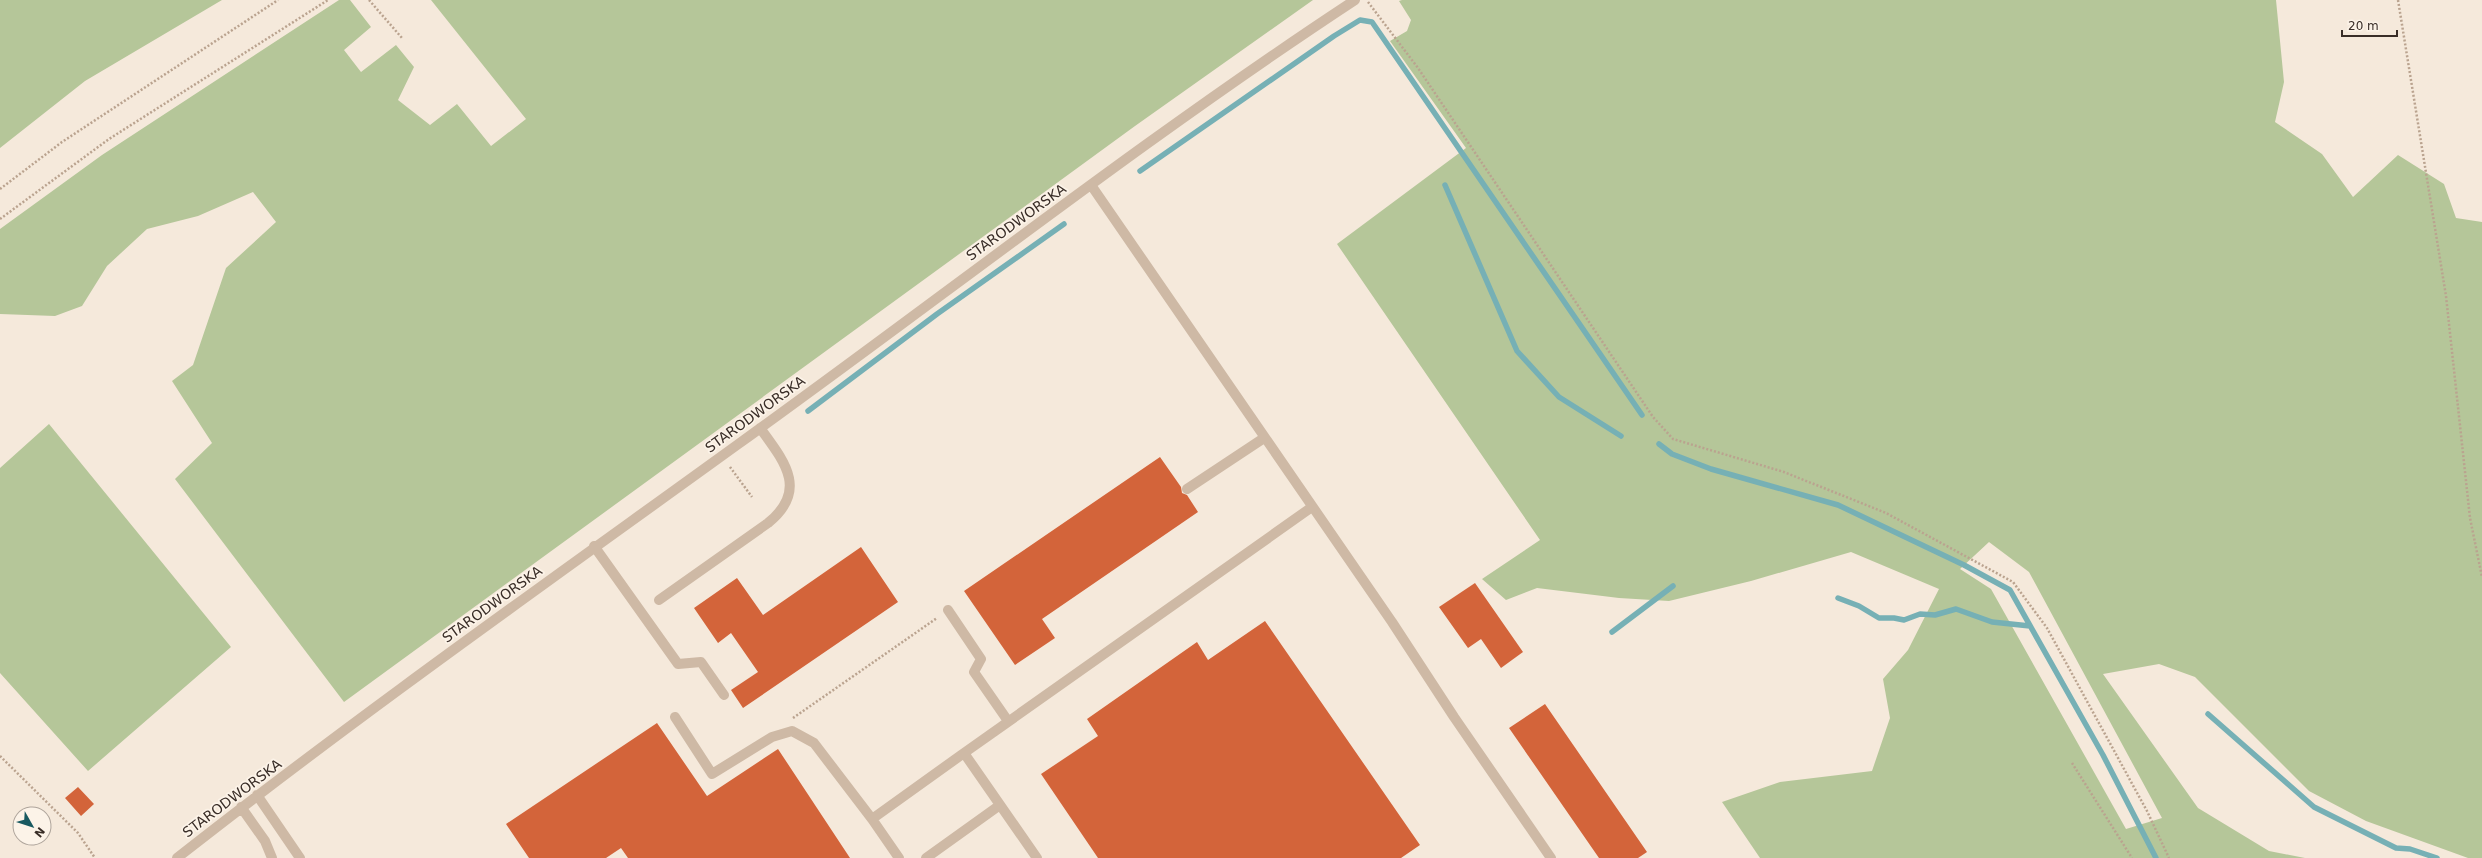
<svg xmlns="http://www.w3.org/2000/svg" width="2482" height="858" viewBox="0 0 2482 858" font-family="'DejaVu Sans',sans-serif">
<rect width="100%" height="100%" fill="#f5e9db"/>
<path fill="#b5c699" fill-rule="evenodd" d="M 0,0 L 222,0 L 85,81 L 0,148 Z
M 339,0 L 350,0 L 371,27 L 344,50 L 361,72 L 396,45 L 414,67 L 398,100 L 430,125 L 457,104 L 491,146 L 526,119 L 431,0 L 1313,0 L 1135,126 L 344,702 L 175,479 L 212,443 L 172,381 L 193,365 L 226,268 L 276,222 L 253,192 L 198,216 L 147,229 L 107,266 L 82,306 L 55,316 L 0,314 L 0,229 L 102,155 Z
M 1402,0 L 2276,0 L 2284,82 L 2275,122 L 2322,154 L 2353,197 L 2398,155 L 2444,184 L 2456,218 L 2482,222 L 2482,858 L 2468,858 L 2366,821 L 2309,791 L 2195,677 L 2159,664 L 2103,674 L 2198,808 L 2269,851 L 2305,858 L 1760,858 L 1722,802 L 1780,782 L 1872,771 L 1890,718 L 1883,679 L 1908,650 L 1939,589 L 1851,552 L 1751,581 L 1669,601 L 1619,598 L 1537,588 L 1506,600 L 1482,579 L 1540,540 L 1337,244 L 1466,148 L 1390,41 L 1407,31 L 1411,20 L 1399,1 ZM 1989,542 L 2029,572 L 2162,818 L 2126,829 L 1991,589 L 1960,569 Z
M 49,424 L 231,647 L 88,771 L 0,673 L 0,468 Z"/>
<g fill="none" stroke-linecap="round" stroke-linejoin="round">
<path stroke="#76b0b5" stroke-width="5.5" d="M 1140,171 L 1334,36 L 1360,20 L 1372,22 L 1642,415
M 1445,185 L 1517,351 L 1559,397 L 1621,436
M 808,411 L 937,314 L 1064,224
M 1659,444 L 1672,454 L 1711,469 L 1838,505 L 1964,565 L 2010,590 L 2103,755 L 2156,858
M 1838,598 L 1859,606 L 1879,618 L 1894,618 L 1904,620 L 1920,614 L 1935,615 L 1956,609 L 1992,622 L 2030,626
M 1612,632 L 1673,586
M 2208,714 L 2314,807 L 2396,848 L 2410,849 L 2437,858"/>
</g>
<path fill="#d3643a" d="M 1160,457 L 1181,487 L 1182,493 L 1187,495 L 1198,512 L 1042,619 L 1055,638 L 1015,665 L 964,591 Z
M 861,547 L 898,602 L 743,708 L 731,690 L 758,672 L 731,633 L 718,643 L 694,608 L 737,578 L 763,615 Z
M 1475,583 L 1523,652 L 1501,668 L 1481,639 L 1468,648 L 1439,607 Z
M 1265,621 L 1420,845 L 1401,858 L 1098,858 L 1041,774 L 1098,736 L 1087,719 L 1197,642 L 1208,660 Z
M 1545,704 L 1647,852 L 1638,858 L 1599,858 L 1509,728 Z
M 657,723 L 707,796 L 778,749 L 850,858 L 628,858 L 621,848 L 606,858 L 529,858 L 506,824 Z
M 78,787 L 94,804 L 81,816 L 65,798 Z"/>
<g fill="none" stroke-linecap="round" stroke-linejoin="round">
<path stroke="#baa38f" stroke-width="2.5" stroke-dasharray="2 2" stroke-linecap="butt" d="M 369,0 L 402,38
M 2398,0 L 2446,296 L 2470,518 L 2482,577
M 1368,2 L 1418,68 L 1653,417 L 1673,439 L 1784,472 L 1886,513 L 2013,582 L 2047,628 L 2147,811 L 2169,858
M 0,189 L 62,142 L 278,0
M 0,219 L 109,139 L 328,0
M 730,467 L 752,497
M 793,718 L 937,618
M 0,756 L 78,833 L 95,858
M 2072,763 L 2132,858"/>
<path stroke="#ceb9a5" stroke-width="10" d="M 1091,185 L 1392,622 L 1454,717 L 1551,858
M 1187,489 L 1264,438
M 594,546 L 678,664 L 701,662 L 724,695
M 659,600 L 768,523 C 809,490 784,461 760,428
M 948,610 L 981,659 L 974,672 L 1008,721
M 675,717 L 712,774 L 772,737 L 792,731 L 814,743 L 872,819 L 899,858
M 257,795 L 300,858
M 241,807 L 265,841 L 272,858
M 872,819 L 964,753
M 177,858 C 359,715 549,581 737,445 C 943,297 1142,140 1355,0
M 926,858 L 1000,805
M 1037,858 L 964,753 L 1312,507"/>
</g>
<g text-anchor="middle" stroke-width="3.5" stroke-linejoin="round" paint-order="stroke">
<g font-size="14" fill="#392d27" stroke="#fcf3e8">
<text transform="translate(1016 222) rotate(-36)" y="5">STARODWORSKA</text>
<text transform="translate(755 414) rotate(-36)" y="5">STARODWORSKA</text>
<text transform="translate(492 604) rotate(-36)" y="5">STARODWORSKA</text>
<text transform="translate(232 798) rotate(-37)" y="5">STARODWORSKA</text>
</g>
</g>
<g transform="translate(32 826) rotate(129)"><circle r="19" fill="#fcf3e8" stroke="#aea49b"/>
<path d="M0-3L7 15L0 10L-7 15Z" fill="#185960"/>
<text y="-6" font-size="11" font-weight="bold" text-anchor="middle" fill="#392d27">N</text>
</g>
<path d="M2342 30v6h55v-6" fill="none" stroke="#392d27" stroke-width="2"/>
<text x="2348" y="30" font-size="12" fill="#392d27" stroke="#fcf3e8" stroke-width="3" paint-order="stroke">20 m</text>
</svg>
